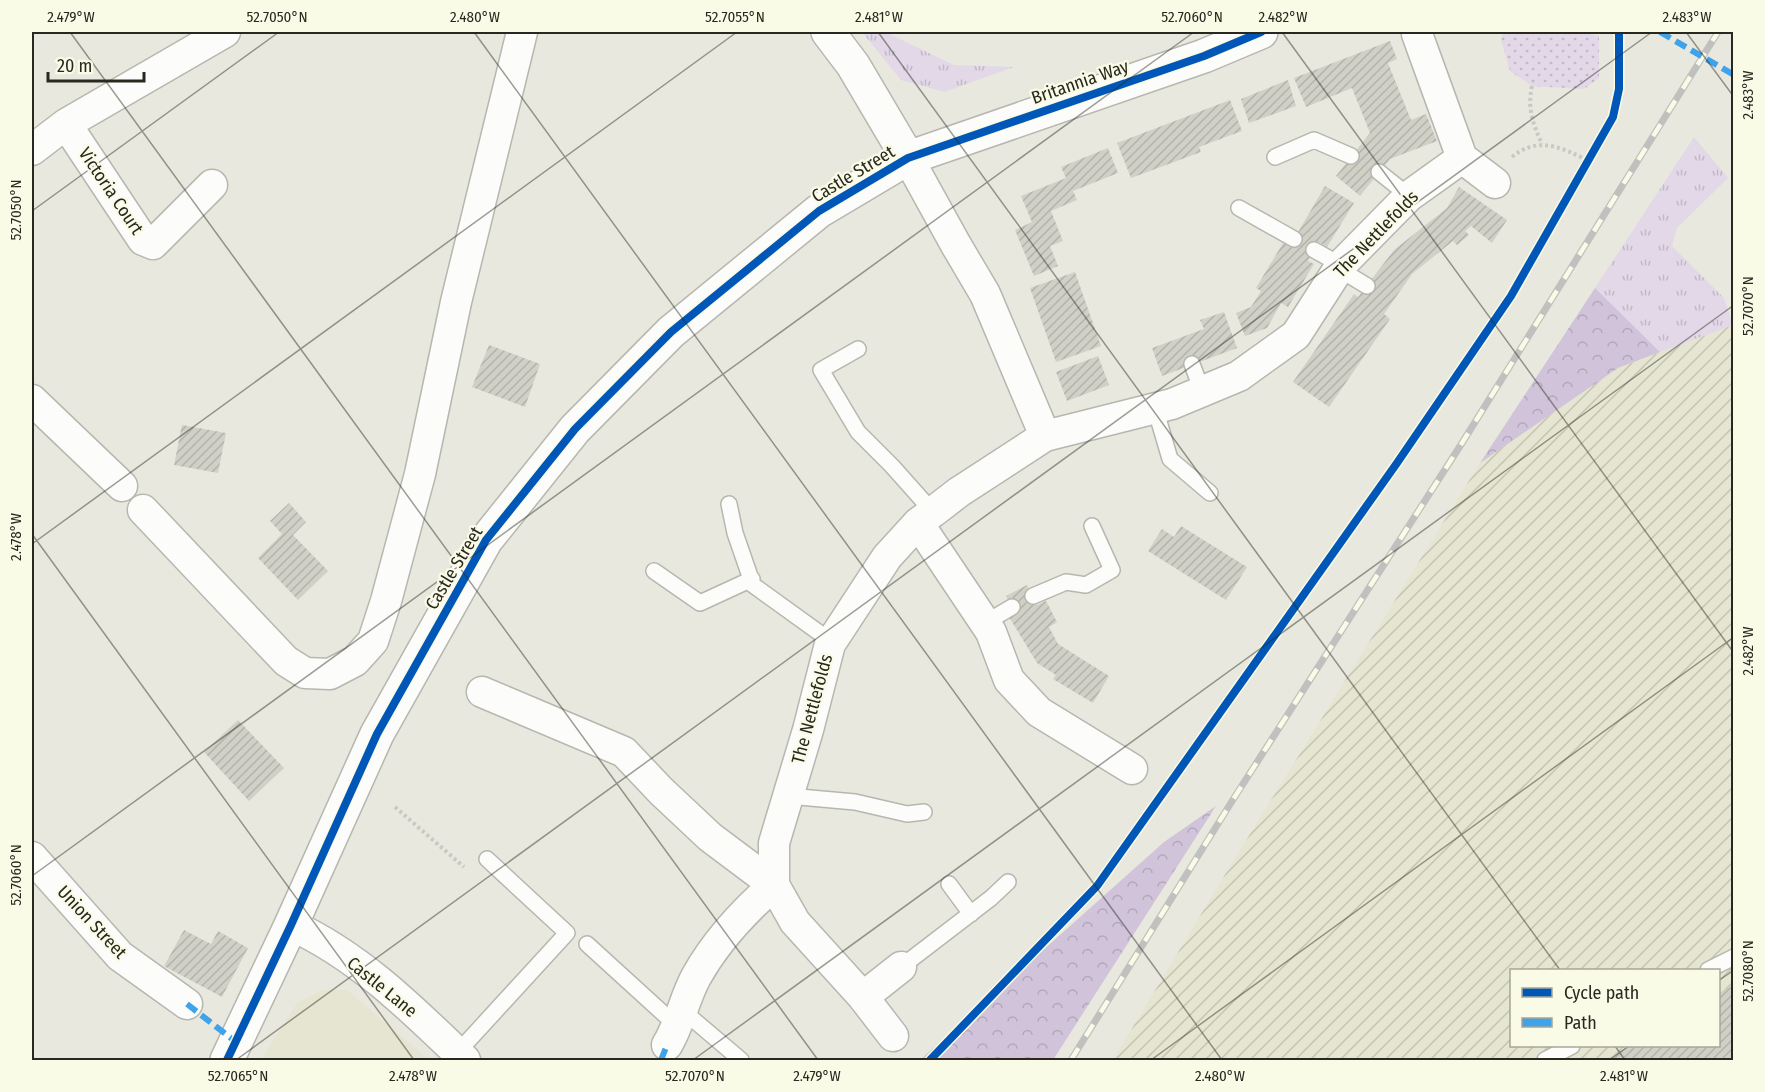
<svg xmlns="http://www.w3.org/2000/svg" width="1765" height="1092" viewBox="0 0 1765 1092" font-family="'Fira Sans Condensed',sans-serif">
<defs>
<pattern id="industrial-furrows" width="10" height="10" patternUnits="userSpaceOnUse" patternTransform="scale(1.5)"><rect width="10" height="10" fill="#e5e5d1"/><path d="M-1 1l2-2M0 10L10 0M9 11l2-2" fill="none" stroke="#c4c4b3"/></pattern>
<pattern id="grass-tufts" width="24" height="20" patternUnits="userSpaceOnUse" patternTransform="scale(1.5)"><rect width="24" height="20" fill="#e2d8e8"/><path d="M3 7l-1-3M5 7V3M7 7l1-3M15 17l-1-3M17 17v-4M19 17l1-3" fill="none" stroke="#c2b9c7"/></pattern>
<pattern id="forest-crowns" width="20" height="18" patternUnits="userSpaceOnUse" patternTransform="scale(1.5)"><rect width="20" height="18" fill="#d0c3da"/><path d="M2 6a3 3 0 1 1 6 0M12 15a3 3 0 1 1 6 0" fill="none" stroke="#b3a8bb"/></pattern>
<pattern id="park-dots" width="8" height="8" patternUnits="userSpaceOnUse" patternTransform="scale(1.5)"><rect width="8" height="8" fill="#e2d8e8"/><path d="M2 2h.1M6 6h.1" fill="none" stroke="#c2b9c7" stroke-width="1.8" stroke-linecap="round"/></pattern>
<pattern id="building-hatch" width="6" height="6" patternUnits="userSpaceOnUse" patternTransform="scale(1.5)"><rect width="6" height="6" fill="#d0d0c7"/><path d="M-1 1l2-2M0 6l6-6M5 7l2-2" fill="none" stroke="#b3b3ab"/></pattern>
</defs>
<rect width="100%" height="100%" fill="#e8e8de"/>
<path fill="#e5e5d1" d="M 323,990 L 347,990 L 429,1060 L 261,1060 L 298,1002 Z"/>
<path fill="url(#industrial-furrows)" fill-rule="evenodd" d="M 1733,325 L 1733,1060 L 1113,1060 L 1232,863 L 1480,463 L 1618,368 ZM 1512,970 L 1718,970 L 1718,1046 L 1512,1046 Z"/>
<path fill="url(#grass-tufts)" d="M 862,32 L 885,32 L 954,65 L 1014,67 L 944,92 L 901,80 Z
M 1694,137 L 1728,178 L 1677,228 L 1672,246 L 1724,298 L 1733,325 L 1660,352 L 1595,288 Z"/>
<path fill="url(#forest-crowns)" d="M 1595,288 L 1660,352 L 1618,368 L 1480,463 Z
M 1216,806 L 1053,1060 L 920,1060 L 1164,842 Z"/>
<path fill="url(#park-dots)" d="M 1503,32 L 1579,32 L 1599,36 L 1599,78 L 1584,89 L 1532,86 L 1510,71 L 1501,40 Z"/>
<path fill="url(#building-hatch)" d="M 1390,41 L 1397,59 L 1388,63 L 1411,120 L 1426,114 L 1437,141 L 1390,159 L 1360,196 L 1336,176 L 1370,133 L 1352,88 L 1306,107 L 1294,78 Z
M 1288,80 L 1296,106 L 1249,123 L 1241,99 Z
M 1230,100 L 1242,131 L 1199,147 L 1201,152 L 1131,178 L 1117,143 Z
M 1108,148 L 1118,173 L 1073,191 L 1077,200 L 1051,211 L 1063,241 L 1050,246 L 1058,266 L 1034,276 L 1015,230 L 1032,222 L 1021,196 L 1066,178 L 1061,167 Z
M 1325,186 L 1354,203 L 1327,247 L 1319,242 L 1308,261 L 1314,264 L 1288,307 L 1281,303 L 1267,328 L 1245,336 L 1236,313 L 1251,307 L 1261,291 L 1256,288 L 1283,243 L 1290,246 Z
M 1459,187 L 1507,220 L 1492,243 L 1471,226 L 1465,231 L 1469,235 L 1457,245 L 1453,241 L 1412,274 L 1384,314 L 1390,319 L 1329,407 L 1293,382 L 1354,294 L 1358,297 L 1394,250 L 1447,208 Z
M 1075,272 L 1101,346 L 1056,362 L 1030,288 Z
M 1224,312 L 1237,348 L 1162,376 L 1152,348 L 1204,329 L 1200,320 Z
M 489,345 L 540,364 L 525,407 L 472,387 Z
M 1098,356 L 1109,385 L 1067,401 L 1056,372 Z
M 182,425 L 226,433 L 218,473 L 174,465 Z
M 289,503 L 306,522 L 293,535 L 328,571 L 298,600 L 258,558 L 282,534 L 270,521 Z
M 1181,526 L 1247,567 L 1226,600 L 1148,551 L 1162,529 L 1174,537 Z
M 1027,585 L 1037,605 L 1046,601 L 1057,622 L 1049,627 L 1058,644 L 1109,676 L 1093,703 L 1053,679 L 1056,675 L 1037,663 L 1009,617 L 1012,607 L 1006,596 Z
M 238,720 L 284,768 L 249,801 L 204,752 Z
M 184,930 L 211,944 L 218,931 L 248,948 L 222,997 L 164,966 Z
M 1734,985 L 1734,1060 L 1605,1060 L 1630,1046 L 1718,1046 L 1718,994 Z"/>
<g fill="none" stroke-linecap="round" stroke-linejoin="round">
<g stroke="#b6b7af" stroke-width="18">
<path id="service" d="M 1275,157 L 1314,140 L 1351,156
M 1379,172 L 1409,196
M 1239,208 L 1294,239
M 1314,250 L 1341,265
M 1339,269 L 1367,286
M 858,349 L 821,370 L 858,432 L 892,466 L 933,512
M 1192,364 L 1202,391
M 1155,408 L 1170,459 L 1210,493
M 729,504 L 735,533 L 753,585 L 832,642
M 654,571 L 700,603 L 752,579
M 1033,596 L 1066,582 L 1086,585 L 1112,570 L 1092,526
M 985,623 L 1012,607
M 788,796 L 855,802 L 907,814 L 924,812
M 949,884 L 971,914
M 587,944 L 677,1026
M 901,967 L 991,898 L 1008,882
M 1708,970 L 1734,957
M 682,1010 L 741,1060
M 457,1053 L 567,933 L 487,859
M 1545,1060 L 1572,1046"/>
</g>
<g stroke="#b6b7af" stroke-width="33">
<path id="minor" d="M 1417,34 L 1462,158 L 1495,183
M 66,124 L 225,32
M 32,150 L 66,124 L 143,240 L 153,244 L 212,185
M 908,158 L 956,245 L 985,294 L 1045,436
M 32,400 L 122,486
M 143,510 L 286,661 L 305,673 L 330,674 L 355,661 L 373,641 L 386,601 L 420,474 L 456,302 L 522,32
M 918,523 L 991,632 L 1009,680 L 1039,712 L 1132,769
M 482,692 L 624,752 L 661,791 L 710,837 L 774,885 C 743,912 716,941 696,977 C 684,999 680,1024 667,1045
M 32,857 L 120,956 L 187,1004
M 291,925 C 359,956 412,1009 465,1060
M 863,997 L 901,967
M 893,1036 L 863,997 L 795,922 L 774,885 L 774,843 L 808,730 L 830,644 L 887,557 L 918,523 L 933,512 L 959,492 L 1045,436 L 1172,404 L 1239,376 L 1296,335 L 1341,265 L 1409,196 L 1462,158"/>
</g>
<g stroke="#b6b7af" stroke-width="36">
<path id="tertiary" d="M 828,32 L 853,65 L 908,158
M 227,1060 L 291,925 L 377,734 L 486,540 L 575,429 L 671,332 L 819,211 L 908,158 L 1204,56 L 1261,32"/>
</g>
<path stroke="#c9c9c4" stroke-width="4" stroke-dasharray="3 3" stroke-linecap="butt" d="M 1532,86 C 1527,108 1533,124 1542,144
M 1512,157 C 1537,136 1561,147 1587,160
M 395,807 L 464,867"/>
<use href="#service" stroke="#fcfcfa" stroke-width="15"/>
<use href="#minor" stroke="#fcfcfa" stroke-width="30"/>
<use href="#tertiary" stroke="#fcfcfa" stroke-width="33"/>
<g stroke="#c0c0be" stroke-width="7">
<path id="rail" d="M 1071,1060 L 1234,798 L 1462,443 L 1718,32"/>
</g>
<use href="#rail" stroke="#fafbe6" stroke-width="4.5" stroke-dasharray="14" stroke-linecap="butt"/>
<path stroke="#3ea3ea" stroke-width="6" stroke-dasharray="12 6" stroke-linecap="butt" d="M 1417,32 L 1417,34
M 1660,32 L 1734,75
M 187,1004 L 236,1042
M 661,1060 L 667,1045"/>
<g stroke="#fafbe6" stroke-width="11">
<path id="cycleway" d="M 227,1060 L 291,925 L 377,734 L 486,540 L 575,429 L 671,332 L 819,211 L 908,158 L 1204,56 L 1261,32
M 930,1060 L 1097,886 L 1397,463 L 1511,296 L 1613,117 L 1619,89 L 1619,32"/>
</g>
<use href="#cycleway" stroke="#0057b8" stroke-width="8"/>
</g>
<path fill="none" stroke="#282820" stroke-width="1.5" stroke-opacity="0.45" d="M 70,32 L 818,1060M 474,32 L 1222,1060M 878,32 L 1560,970M 1282,32 L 1734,653M 1686,32 L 1734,97M 32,211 L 279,32M 32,534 L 414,1060M 32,544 L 737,32M 32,876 L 1194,32M 1718,981 L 1734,970M 1615,1046 L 1625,1060M 236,1060 L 1652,32M 693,1060 L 1734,305M 1151,1060 L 1734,637M 1609,1060 L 1629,1046"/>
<g text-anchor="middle" stroke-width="4.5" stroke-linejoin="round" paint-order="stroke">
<g font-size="18" fill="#282820" stroke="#fafbe6">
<text transform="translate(1080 82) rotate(-19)" y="6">Britannia Way</text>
<text transform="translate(853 174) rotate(-31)" y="6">Castle Street</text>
<text transform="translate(111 191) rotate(56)" y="6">Victoria Court</text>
<text transform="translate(1376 234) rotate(-46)" y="6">The Nettlefolds</text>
<text transform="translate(454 568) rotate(-59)" y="6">Castle Street</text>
<text transform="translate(812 709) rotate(-75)" y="6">The Nettlefolds</text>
<text transform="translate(92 922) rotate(47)" y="6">Union Street</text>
<text transform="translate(382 987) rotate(39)" y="6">Castle Lane</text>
</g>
</g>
<rect width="1765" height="1092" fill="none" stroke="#fafbe6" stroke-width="66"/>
<rect x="1510" y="969" width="210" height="78" fill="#fafbe6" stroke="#a6a797" stroke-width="1.5"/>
<rect x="1522" y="988" width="30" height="9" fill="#0057b8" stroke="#a6a797" stroke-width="1.5"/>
<text x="1564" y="999" font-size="18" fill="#282820">Cycle path</text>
<rect x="1522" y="1018" width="30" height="9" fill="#3ea3ea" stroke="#a6a797" stroke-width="1.5"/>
<text x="1564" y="1029" font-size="18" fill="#282820">Path</text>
<path d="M48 72v9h96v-9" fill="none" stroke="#282820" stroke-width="3"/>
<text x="57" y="72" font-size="18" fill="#282820" stroke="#fafbe6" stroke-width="4.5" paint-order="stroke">20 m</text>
<rect x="33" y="33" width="1699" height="1026" fill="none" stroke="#282820" stroke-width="2"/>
<g font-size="15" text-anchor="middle" fill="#282820">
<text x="71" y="22">2.479°W</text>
<text x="277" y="22">52.7050°N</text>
<text x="475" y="22">2.480°W</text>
<text x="735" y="22">52.7055°N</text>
<text x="879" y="22">2.481°W</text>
<text x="1192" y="22">52.7060°N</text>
<text x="1283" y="22">2.482°W</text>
<text x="1687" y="22">2.483°W</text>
<text transform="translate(1748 95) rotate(-90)" y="5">2.483°W</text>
<text transform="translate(16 210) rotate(-90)" y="5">52.7050°N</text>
<text transform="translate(1748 306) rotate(-90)" y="5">52.7070°N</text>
<text transform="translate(16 537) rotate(-90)" y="5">2.478°W</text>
<text transform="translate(1748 651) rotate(-90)" y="5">2.482°W</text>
<text transform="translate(16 875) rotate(-90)" y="5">52.7060°N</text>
<text transform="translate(1748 971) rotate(-90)" y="5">52.7080°N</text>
<text x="238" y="1081">52.7065°N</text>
<text x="413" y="1081">2.478°W</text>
<text x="695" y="1081">52.7070°N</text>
<text x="817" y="1081">2.479°W</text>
<text x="1220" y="1081">2.480°W</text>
<text x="1624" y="1081">2.481°W</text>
</g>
</svg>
